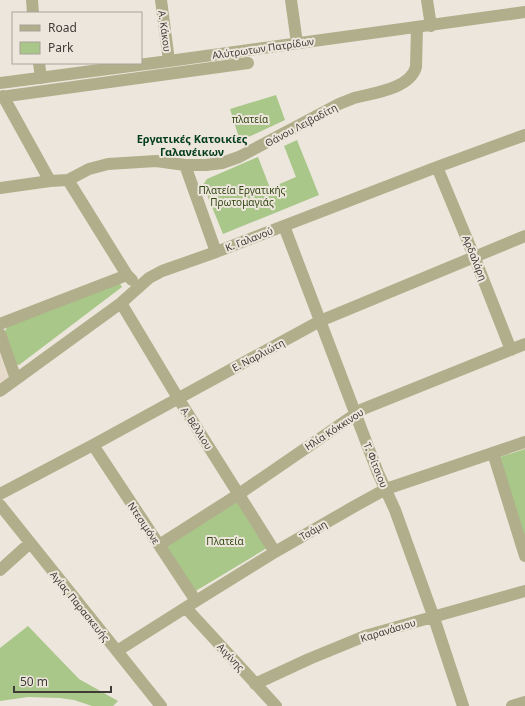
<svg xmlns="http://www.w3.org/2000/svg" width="525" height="706" viewBox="0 0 525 706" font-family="'Noto Sans',sans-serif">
<rect width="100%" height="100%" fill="#ede6dc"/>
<path fill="#e6daca" d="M 0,339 L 16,378 L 0,388 Z"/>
<path fill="#a8c789" d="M 276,95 L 285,120 L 240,141 L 230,109 Z
M 297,140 L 319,195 L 223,234 L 203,185 L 207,179 L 258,157 L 270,188 L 296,177 L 284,146 Z
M 119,282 L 122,287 L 19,365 L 15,364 L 3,335 L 8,325 Z
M 525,449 L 525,538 L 500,457 Z
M 237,500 L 267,548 L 194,592 L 165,545 Z
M 28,626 L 79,679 L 118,701 L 113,706 L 92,706 L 74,700 L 60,698 L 28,697 L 0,701 L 0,648 Z"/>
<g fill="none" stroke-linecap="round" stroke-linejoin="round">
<path stroke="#b1ae8b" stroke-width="12" d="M 32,0 L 33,13
M 161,0 L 169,61
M 291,0 L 297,43
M 427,0 L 431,26
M 39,63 L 41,78
M 0,83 L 169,61 L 525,12
M 3,96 L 50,181
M 0,97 L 248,63
M 185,165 L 216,252
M 437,167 L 474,256 L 511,350
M 68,180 L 127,275 L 132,280
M 0,188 L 50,181 L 68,180 L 89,169 L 108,164 L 156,161 L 185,165 L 206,165 L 222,163 L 239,157 L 339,104 C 344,102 349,100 354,98 C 373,93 410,89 416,67 L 417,27
M 284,226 L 378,473 L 395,510 L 434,618 L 463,706
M 121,303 L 178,398 L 275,552
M 0,324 L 127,275
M 0,334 L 16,379
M 0,391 L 121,303 L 149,278 L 162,271 L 216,252 L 437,167 L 525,135
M 93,445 L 196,601
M 493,453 L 525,556
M 0,494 L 93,445 L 320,321 L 525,236
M 0,505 L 161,706
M 159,545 L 239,494 L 363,409 L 525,344
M 0,570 L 30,543
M 186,608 L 276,706
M 117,651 L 196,601 L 275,552 L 355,506 L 386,489 L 525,442
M 255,684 L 309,659 L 365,636 L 525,591
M 512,706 L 525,702"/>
</g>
<g text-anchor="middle" stroke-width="4" stroke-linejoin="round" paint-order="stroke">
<g font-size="10" fill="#3f3c38" stroke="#ede6dc">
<text transform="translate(165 31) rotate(82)" y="4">Α. Κάκου</text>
<text transform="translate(263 48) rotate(-8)" y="4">Αλύτρωτων Πατρίδων</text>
<text transform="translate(301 125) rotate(-28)" y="4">Θάνου Λειβαδίτη</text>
<text transform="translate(249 239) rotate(-21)" y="4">Κ. Γαλανού</text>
<text transform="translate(475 258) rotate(68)" y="4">Αρδαλάρη</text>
<text transform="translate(258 355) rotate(-28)" y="4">Ε. Ναρλιώτη</text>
<text transform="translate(197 428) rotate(57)" y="4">Α. Βέλλιου</text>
<text transform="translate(334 429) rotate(-33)" y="4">Ηλία Κόκκινου</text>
<text transform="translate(376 465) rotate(68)" y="4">Τ. Φίτσιου</text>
<text transform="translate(144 523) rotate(56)" y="4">Ντεσιμόνε</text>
<text transform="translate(313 530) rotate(-30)" y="4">Τσάμη</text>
<text transform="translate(80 606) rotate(51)" y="4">Αγίας Παρασκευής</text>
<text transform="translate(388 630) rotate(-17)" y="4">Καρανάσιου</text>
<text transform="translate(231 657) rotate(47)" y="4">Αιγίνης</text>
</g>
<g font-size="10" fill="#314812" stroke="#ede6dc">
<text x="250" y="123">πλατεία</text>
<text x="242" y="194">Πλατεία Εργατικής<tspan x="242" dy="12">Πρωτομαγιάς</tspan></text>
<text x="225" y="545">Πλατεία</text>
</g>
<g font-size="11" font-weight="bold" fill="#033d1d" stroke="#ede6dc">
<text x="192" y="143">Εργατικές Κατοικίες<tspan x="192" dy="13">Γαλανέικων</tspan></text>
</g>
</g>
<rect x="12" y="12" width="130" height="52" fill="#ede6dc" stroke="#a7a29a"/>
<rect x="20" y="25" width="20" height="6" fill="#b1ae8b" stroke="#a7a29a"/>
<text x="48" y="32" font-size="12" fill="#3f3c38">Road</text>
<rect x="20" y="42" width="20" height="12" fill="#a8c789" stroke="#a7a29a"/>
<text x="48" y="52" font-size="12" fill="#3f3c38">Park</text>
<path d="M14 686v6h97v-6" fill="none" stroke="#3f3c38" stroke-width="2"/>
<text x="20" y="686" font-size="12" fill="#3f3c38" stroke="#ede6dc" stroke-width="3" paint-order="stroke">50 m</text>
</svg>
